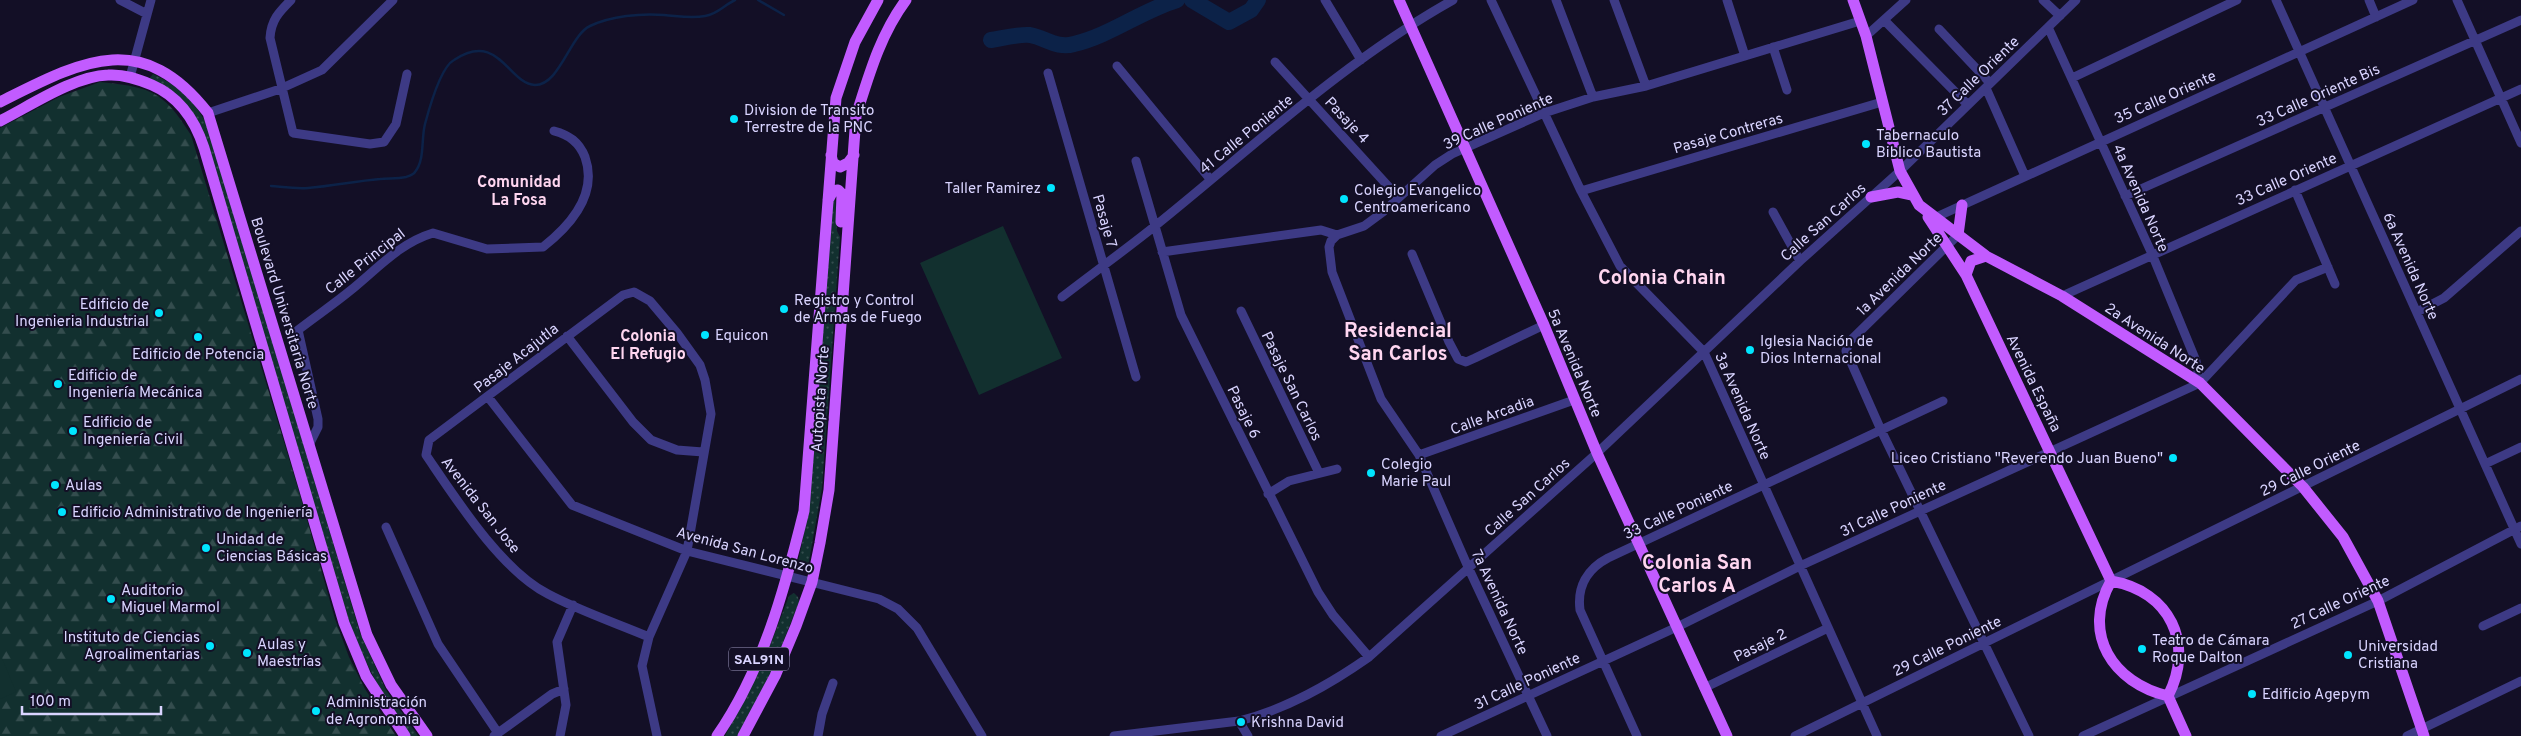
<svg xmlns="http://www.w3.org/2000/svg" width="2521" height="736" viewBox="0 0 2521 736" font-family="Overpass,sans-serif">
<defs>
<pattern id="grass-dots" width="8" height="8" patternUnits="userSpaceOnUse" patternTransform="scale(1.25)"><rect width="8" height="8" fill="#12302f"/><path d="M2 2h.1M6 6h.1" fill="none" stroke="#344d4e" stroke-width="1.8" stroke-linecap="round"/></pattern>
<pattern id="forest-firs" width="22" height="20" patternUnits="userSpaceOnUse" patternTransform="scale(1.25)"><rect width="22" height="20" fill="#12302f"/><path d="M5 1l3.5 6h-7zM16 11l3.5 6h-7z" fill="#344d4e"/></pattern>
</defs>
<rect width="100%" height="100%" fill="#130f26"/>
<path fill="url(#grass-dots)" d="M 153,74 C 178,85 197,103 209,129 L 360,633 L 386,690 L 418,736 L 409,736 C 384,701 366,664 350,624 L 204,136 L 149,79 Z
M 835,196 L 837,231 L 840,237 L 822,488 L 808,567 L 803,572 L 800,572 L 797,567 L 806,524 L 812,472 L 831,208 Z
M 794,593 L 798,597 L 799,602 L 771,672 L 738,736 L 725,736 L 766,656 L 789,596 Z"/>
<path fill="url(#forest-firs)" d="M 100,82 C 150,87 164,91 191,135 L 300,495 L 335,619 L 349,657 L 365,689 L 396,736 L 0,736 L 0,128 L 59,97 Z"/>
<path fill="#12302f" d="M 1003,226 L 1062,358 L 979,395 L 920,263 Z
M 2,658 L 16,692 L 0,699 L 0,659 Z"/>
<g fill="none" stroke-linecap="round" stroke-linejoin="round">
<path stroke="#0c2248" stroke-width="2.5" d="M 758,0 L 784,15
M 271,186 C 283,187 296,189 308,188 C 332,186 356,181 380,179 C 388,178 397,179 406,177 C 409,176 413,175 415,172 C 425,160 421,139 425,124 C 429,109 441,67 454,60 C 499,30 508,84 535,85 C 560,85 570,35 590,26 C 611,16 641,13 664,15 C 678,16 691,19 705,16 C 718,14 724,5 735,0"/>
<path stroke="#0c2248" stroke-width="16" d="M 1192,0 L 1229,22 L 1251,10 L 1258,0
M 991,40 C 1003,38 1018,34 1030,35 C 1046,38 1057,49 1074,44 C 1111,35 1141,11 1177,0"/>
<path stroke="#3d3a85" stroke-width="9" d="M 120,0 L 147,14
M 291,0 C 279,12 271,20 270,38 L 293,133 L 370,144 L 384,142 L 396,124 L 407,74
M 1325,0 L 1361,60
M 1491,0 L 1581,191 L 1620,266 L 1704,352 L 1877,736
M 1556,0 L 1593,97
M 1614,0 L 1646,86
M 1727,0 L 1745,56
M 2043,0 L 2060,16
M 2276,0 L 2521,544
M 2369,0 L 2376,17
M 2457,0 L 2521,143
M 1885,21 L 1968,105
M 2048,27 L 2152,254 L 2196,361 L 2200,383
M 1939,29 L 1990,83
M 1866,36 L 1906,0
M 1773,47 L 1787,90
M 1275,62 L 1398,197
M 1117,66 L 1210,179
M 1048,73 L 1136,377
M 130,77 L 151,0
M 2072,78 L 2237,0
M 1986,88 L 2025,176
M 208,113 L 280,89 L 322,70 L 393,0
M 1136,161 L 1181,315 L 1318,592 L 1333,615 L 1369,657
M 2295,190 L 2335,284
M 1581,191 L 1882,102
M 2125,196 L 2521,20
M 1773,212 L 1800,261
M 1932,219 L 2413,0
M 1958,235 L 1849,342 L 1846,351 L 1881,430 L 2029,736
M 1162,252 L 1321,230 L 1337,235
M 1412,254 L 1449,342 L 1458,359 L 1466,362 L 1475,358 L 1544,325
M 2062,296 L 2521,89
M 1062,297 C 1093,273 1125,250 1155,226 C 1252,148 1344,61 1453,0
M 1241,311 L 1319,473
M 2417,312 L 2444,298 L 2521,231
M 567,336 L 633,422 L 651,440 L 677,450 L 703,452
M 488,397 L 572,505 L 687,551 L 879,599 L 898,609 L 917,628 L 982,736
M 309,445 L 318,427 L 318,419 L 298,330 C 316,316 334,304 351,290 C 378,268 400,243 433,233 L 487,249 L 543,247 C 571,225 598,194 585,157 C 579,142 569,135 554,131
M 1419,455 L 1574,400
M 2485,464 L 2521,447
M 1268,494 L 1289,481 L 1337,469
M 386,527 L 438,644 L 498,733
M 2483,626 L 2521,608
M 649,637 C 616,623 580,611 548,594 C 501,570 456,499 426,455 L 429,440 L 623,295 L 634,292 L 650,301 L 677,333 L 700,365 L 705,380 L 711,414 L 687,551 L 649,637 L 642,666 L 657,736
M 1704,688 L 1828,628
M 1239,721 L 1248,736
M 494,736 L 552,694 L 564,689
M 560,736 L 566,705 L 557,642 L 573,605
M 818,736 L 822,714 L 833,683
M 1114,736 L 1239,721 C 1287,709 1329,685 1369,657 L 1597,453 L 1800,261 L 1900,171 L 2076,0
M 1441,736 L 1677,627 L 1800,566 L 2200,383 L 2296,280 L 2328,267
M 1547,736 L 1468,567 L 1419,455 L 1381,399 L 1332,272 L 1329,247 L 1331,241 L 1337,235 L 1364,226 L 1383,212 L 1435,165 L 1452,154 L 1544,113 L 1593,97 L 1646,86 L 1860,21
M 1637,736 L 1580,610 C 1577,587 1587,569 1608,558 L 1943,401
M 1795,736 L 2521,379
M 2083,736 L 2378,601 L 2521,526
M 2407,736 L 2521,681"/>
<path stroke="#c25bff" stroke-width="11" d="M 1399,0 L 1544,325 L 1597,453 L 1727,736
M 1853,0 L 1866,36 L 1900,171 L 1919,205 L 1986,256 L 2062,296 L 2200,383 L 2303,487 L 2343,537 L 2378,601 L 2424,736
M 0,102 C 80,62 141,27 208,113 L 367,635 L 391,685 L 427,736
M 0,121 C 30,106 74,76 108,75 C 124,74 138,79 152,85 C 180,97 195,120 204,148 L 344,623 L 366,676 L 405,736
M 831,155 L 833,163 L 840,167 L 848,163 L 854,155
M 1871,197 L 1898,192 L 1912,195
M 828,200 L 833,191 L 838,190 L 842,194 L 841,222
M 1928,217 L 1966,275 L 2111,581
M 1958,235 L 1962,205
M 1966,275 L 1971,261 L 1986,256
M 2111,581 C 2170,591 2195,644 2168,696
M 2111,581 C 2081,634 2113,683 2168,696
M 2168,696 L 2186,736
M 717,736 C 763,670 785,588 804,511 L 836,98 L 855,42 L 878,0
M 743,736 L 775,676 L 796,626 L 812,582 L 820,543 L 829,490 L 856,116 C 869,75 880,35 906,0"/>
</g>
<g fill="#00e5ff" stroke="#130f26" stroke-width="2">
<circle cx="734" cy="119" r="5"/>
<circle cx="1866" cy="144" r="5"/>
<circle cx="1051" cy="188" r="5"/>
<circle cx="1344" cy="199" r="5"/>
<circle cx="784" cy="309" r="5"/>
<circle cx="159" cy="313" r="5"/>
<circle cx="705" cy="335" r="5"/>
<circle cx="198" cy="337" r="5"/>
<circle cx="1750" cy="350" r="5"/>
<circle cx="58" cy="384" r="5"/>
<circle cx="73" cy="431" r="5"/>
<circle cx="2173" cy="458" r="5"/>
<circle cx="1371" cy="473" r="5"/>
<circle cx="55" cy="485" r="5"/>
<circle cx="62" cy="512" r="5"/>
<circle cx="206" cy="548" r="5"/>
<circle cx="111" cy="599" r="5"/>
<circle cx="210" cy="646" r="5"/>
<circle cx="2142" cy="649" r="5"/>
<circle cx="247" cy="653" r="5"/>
<circle cx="2348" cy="655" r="5"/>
<circle cx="2252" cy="694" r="5"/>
<circle cx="316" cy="711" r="5"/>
<circle cx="1241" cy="722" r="5"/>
</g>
<g text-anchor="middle" stroke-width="4" stroke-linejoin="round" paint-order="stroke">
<rect fill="#130f26" stroke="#9e99be" stroke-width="1" x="729" y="647.5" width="60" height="23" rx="4"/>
<g font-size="14" font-weight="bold" fill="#d9d4ff">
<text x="759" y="664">SAL91N</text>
</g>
<g font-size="15" fill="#d9d4ff" stroke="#130f26">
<text transform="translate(1978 76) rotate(-44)" y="5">37 Calle Oriente</text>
<text transform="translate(2318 95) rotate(-24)" y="5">33 Calle Oriente Bis</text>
<text transform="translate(2165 97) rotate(-24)" y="5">35 Calle Oriente</text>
<text transform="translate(1347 120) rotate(47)" y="5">Pasaje 4</text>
<text transform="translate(1498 121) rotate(-24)" y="5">39 Calle Poniente</text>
<text transform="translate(1728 133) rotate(-16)" y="5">Pasaje Contreras</text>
<text transform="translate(1246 134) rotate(-39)" y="5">41 Calle Poniente</text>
<text transform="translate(2286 179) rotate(-24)" y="5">33 Calle Oriente</text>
<text transform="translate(2141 198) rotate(66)" y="5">4a Avenida Norte</text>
<text transform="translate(1105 221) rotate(74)" y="5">Pasaje 7</text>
<text transform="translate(1823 222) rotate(-42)" y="5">Calle San Carlos</text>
<text transform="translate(365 261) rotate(-38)" y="5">Calle Principal</text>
<text transform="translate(2411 266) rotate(66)" y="5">6a Avenida Norte</text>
<text transform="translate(1899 274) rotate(-44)" y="5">1a Avenida Norte</text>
<text transform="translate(285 313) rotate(73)" y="5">Boulevard Universitaria Norte</text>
<text transform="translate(2155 338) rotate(33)" y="5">2a Avenida Norte</text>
<text transform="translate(516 358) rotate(-38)" y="5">Pasaje Acajutla</text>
<text transform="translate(1575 363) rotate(67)" y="5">5a Avenida Norte</text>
<text transform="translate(2034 383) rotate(64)" y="5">Avenida España</text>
<text transform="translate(1292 386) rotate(64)" y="5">Pasaje San Carlos</text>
<text transform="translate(820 399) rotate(-86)" y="5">Autopista Norte</text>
<text transform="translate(1743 406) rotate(66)" y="5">3a Avenida Norte</text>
<text transform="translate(1244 412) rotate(64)" y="5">Pasaje 6</text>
<text transform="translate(1492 415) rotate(-20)" y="5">Calle Arcadia</text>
<text transform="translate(2310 468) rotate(-26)" y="5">29 Calle Oriente</text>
<text transform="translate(1527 497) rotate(-42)" y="5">Calle San Carlos</text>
<text transform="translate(481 505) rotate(52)" y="5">Avenida San Jose</text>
<text transform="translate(1893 508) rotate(-25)" y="5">31 Calle Poniente</text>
<text transform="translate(1678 510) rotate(-25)" y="5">33 Calle Poniente</text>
<text transform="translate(745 550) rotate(15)" y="5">Avenida San Lorenzo</text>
<text transform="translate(1500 602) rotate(65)" y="5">7a Avenida Norte</text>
<text transform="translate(2340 602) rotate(-25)" y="5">27 Calle Oriente</text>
<text transform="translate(1760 645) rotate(-26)" y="5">Pasaje 2</text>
<text transform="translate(1947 646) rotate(-26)" y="5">29 Calle Poniente</text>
<text transform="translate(1527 681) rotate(-25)" y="5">31 Calle Poniente</text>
</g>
<g font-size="15" fill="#d9d4ff" stroke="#130f26" text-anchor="start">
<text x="744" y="115">Division de Transito<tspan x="744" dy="17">Terrestre de la PNC</tspan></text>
<text x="1876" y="140">Tabernaculo<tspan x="1876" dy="17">Biblico Bautista</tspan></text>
<text x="1041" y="193" text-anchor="end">Taller Ramirez</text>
<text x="1354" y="195">Colegio Evangelico<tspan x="1354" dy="17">Centroamericano</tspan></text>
<text x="794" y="305">Registro y Control<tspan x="794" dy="17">de Armas de Fuego</tspan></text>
<text x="149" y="309" text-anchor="end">Edificio de<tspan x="149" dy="17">Ingenieria Industrial</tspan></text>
<text x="715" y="340">Equicon</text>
<text x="1760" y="346">Iglesia Nación de<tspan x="1760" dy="17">Dios Internacional</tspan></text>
<text x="198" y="359" text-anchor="middle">Edificio de Potencia</text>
<text x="68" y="380">Edificio de<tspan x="68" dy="17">Ingeniería Mecánica</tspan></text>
<text x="83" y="427">Edificio de<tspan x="83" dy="17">Ingeniería Civil</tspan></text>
<text x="2163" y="463" text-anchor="end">Liceo Cristiano "Reverendo Juan Bueno"</text>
<text x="1381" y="469">Colegio<tspan x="1381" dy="17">Marie Paul</tspan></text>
<text x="65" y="490">Aulas</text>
<text x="72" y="517">Edificio Administrativo de Ingeniería</text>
<text x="216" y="544">Unidad de<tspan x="216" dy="17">Ciencias Básicas</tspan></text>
<text x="121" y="595">Auditorio<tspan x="121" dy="17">Miguel Marmol</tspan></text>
<text x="200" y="642" text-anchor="end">Instituto de Ciencias<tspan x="200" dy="17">Agroalimentarias</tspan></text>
<text x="2152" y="645">Teatro de Cámara<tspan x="2152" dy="17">Roque Dalton</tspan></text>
<text x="257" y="649">Aulas y<tspan x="257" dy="17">Maestrías</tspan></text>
<text x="2358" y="651">Universidad<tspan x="2358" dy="17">Cristiana</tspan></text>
<text x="2262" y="699">Edificio Agepym</text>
<text x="326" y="707">Administración<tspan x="326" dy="17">de Agronomía</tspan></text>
<text x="1251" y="727">Krishna David</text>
</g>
<g font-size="16" font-weight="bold" fill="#ffd6f0" stroke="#130f26">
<text x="519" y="187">Comunidad<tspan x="519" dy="18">La Fosa</tspan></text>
<text x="648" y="341">Colonia<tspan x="648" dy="18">El Refugio</tspan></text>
</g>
<g font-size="20" font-weight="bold" fill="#ffd6f0" stroke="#130f26">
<text x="1662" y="284">Colonia Chain</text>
<text x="1398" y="337">Residencial<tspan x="1398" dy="23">San Carlos</tspan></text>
<text x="1697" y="569">Colonia San<tspan x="1697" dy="23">Carlos A</tspan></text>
</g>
</g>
<path d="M22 706v8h139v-8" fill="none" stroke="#d9d4ff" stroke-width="2.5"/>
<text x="30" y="706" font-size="15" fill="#d9d4ff" stroke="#130f26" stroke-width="4" paint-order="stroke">100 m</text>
</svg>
